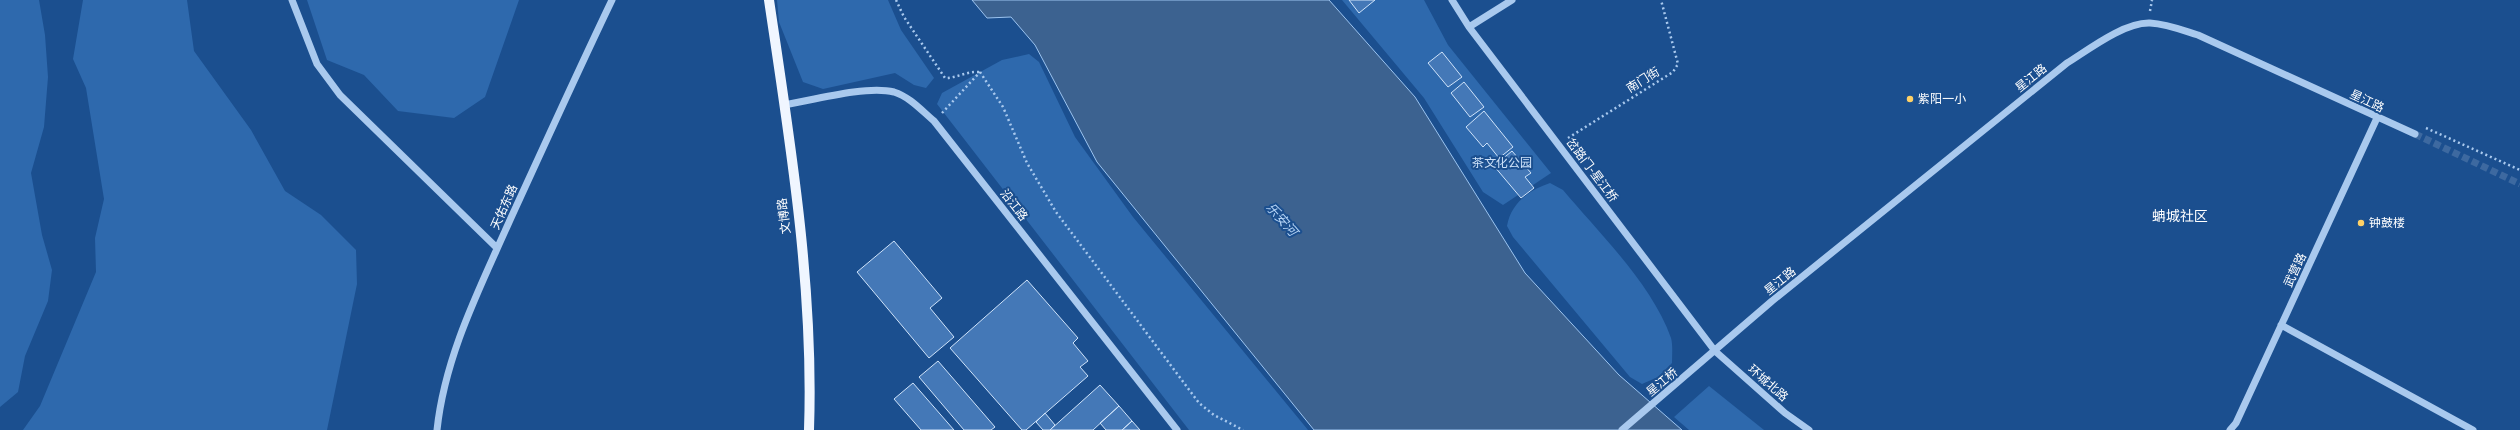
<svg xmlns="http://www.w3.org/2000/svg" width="2520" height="430" viewBox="0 0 2520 430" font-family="'Fira Sans Condensed','Noto Sans SC',sans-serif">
<rect width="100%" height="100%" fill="#1b4f8f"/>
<path fill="#2e69ad" d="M 0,0 L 39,0 L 45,35 L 48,77 L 44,127 L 31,173 L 42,235 L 52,270 L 48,301 L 25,356 L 18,392 L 0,407 Z
M 83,0 L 187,0 L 194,51 L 251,130 L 285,191 L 321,215 L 356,250 L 357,284 L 327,430 L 23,430 L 40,406 L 96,272 L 95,238 L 104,199 L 86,88 L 73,59 Z
M 307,0 L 519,0 L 485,97 L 454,118 L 398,111 L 364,75 L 327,60 Z
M 777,0 L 888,0 L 901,30 L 934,78 L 926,88 L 914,85 L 895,73 L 823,89 L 803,82 L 779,22 Z
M 1342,0 L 1424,0 L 1448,45 L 1551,173 L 1503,205 L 1483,192 L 1424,98 Z
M 1029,54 L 1039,62 L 1075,137 L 1133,217 L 1308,430 L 1189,430 L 937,104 L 942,93 L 1002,60 Z
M 1550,183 L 1563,190 C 1599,233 1652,284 1671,338 C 1673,345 1672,355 1672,363 L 1658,377 L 1642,384 L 1630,377 L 1513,237 L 1507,226 C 1511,203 1529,190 1550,183 Z
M 1709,386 L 1764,430 L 1689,430 L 1674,417 Z"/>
<path fill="#3c6290" stroke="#9cc4f0" d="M 972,0 L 1329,0 L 1415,97 L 1525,273 L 1619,375 L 1682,430 L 1314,430 L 1097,162 L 1035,45 L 1011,17 L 987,18 Z"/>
<path fill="#4478b7" stroke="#cfe3fa" d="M 1349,0 L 1375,0 L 1359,13 Z
M 1442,52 L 1462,77 L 1448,87 L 1428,63 Z
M 1464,82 L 1484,107 L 1470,117 L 1451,93 Z
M 1484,111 L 1513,147 L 1499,158 L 1487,143 L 1483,147 L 1466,127 Z
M 1512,151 L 1531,173 L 1525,177 L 1534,188 L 1521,198 L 1494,166 Z
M 894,241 L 942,298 L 930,308 L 954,337 L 929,358 L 857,272 Z
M 1027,280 L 1078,338 L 1073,343 L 1088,361 L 1080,367 L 1088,376 L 1026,430 L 1022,430 L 950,348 Z
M 938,361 L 995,427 L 991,430 L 964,430 L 919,377 Z
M 913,383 L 954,430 L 921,430 L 894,399 Z
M 1100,385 L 1119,406 L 1093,430 L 1050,430 Z
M 1119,406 L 1132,421 L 1122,430 L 1106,430 L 1100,423 Z
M 1045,413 L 1055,425 L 1050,430 L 1043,430 L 1036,422 Z
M 1132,421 L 1140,430 L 1122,430 Z"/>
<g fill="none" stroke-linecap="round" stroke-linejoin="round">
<path stroke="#3d69a0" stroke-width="7" stroke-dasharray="7 3.5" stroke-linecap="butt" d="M 2415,134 L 2520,184"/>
<path stroke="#a9c9ee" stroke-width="2.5" stroke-dasharray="2 3" stroke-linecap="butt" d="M 896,0 L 904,17 L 945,78 C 957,78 967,71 980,72
M 2150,11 L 2152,0
M 980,72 L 1003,107 L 1027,163 L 1056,212 L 1199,403 L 1214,415 L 1243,430
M 942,113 L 980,72
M 2426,128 L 2520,170
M 1568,138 L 1673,72 L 1678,64 L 1661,0"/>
<path stroke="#a9c9ee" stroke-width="7" d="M 292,0 L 317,64 L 340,95 L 497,248
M 1452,0 L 1469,27 L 1715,351 L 1785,413 L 1809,430
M 1469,27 L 1512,0
M 784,105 C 813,100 867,85 894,92 C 910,97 922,111 934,121 L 1177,430
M 2281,325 L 2473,430
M 437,430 C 445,355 480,288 510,220 C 544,146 577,73 612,0
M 1622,430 L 1772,301 L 2067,63 C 2088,50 2124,22 2150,23 C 2167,24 2182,30 2198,35 L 2415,134
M 2230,430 L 2236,423 L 2377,118"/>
<path stroke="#f0f6ff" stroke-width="10" d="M 769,0 C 790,142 814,286 809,430"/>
</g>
<g fill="#ffd166" stroke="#1b4f8f" stroke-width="1.5">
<circle cx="1910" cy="99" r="4"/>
<circle cx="2361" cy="223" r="4"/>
</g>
<g text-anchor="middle" stroke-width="4" stroke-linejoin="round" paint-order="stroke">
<g font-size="12" fill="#fff" stroke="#1b4f8f">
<text transform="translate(2031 78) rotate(-39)" y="4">星江路</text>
<text transform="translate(1643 80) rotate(-32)" y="4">南门街</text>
<text transform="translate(2367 101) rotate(25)" y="4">星江路</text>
<text transform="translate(1592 170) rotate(53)" y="4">岔路门-星江桥</text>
<text transform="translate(1014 205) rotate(52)" y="4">沿江路</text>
<text transform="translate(504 207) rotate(-66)" y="4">天佑东路</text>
<text transform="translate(784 216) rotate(-97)" y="4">文博路</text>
<text transform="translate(2295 270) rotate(-65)" y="4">武营路</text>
<text transform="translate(1780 281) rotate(-39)" y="4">星江路</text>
<text transform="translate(1662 382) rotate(-40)" y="4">星江桥</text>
<text transform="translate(1768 383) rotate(41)" y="4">环城北路</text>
</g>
<g font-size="12" fill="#fff" stroke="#1b4f8f" text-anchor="start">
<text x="1918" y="103">紫阳一小</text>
<text x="2369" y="227">钟鼓楼</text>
</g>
<g font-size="12" fill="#cfe3fa" stroke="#1b4f8f">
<text x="1502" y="167">茶文化公园</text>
</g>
<g font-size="13" font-style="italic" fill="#b5d3f5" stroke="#1b4f8f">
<text transform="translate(1282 219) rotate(48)" y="5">乐安河</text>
</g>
<g font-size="14" fill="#fff" stroke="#1b4f8f">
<text x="2180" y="221">蚺城社区</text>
</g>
</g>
</svg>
